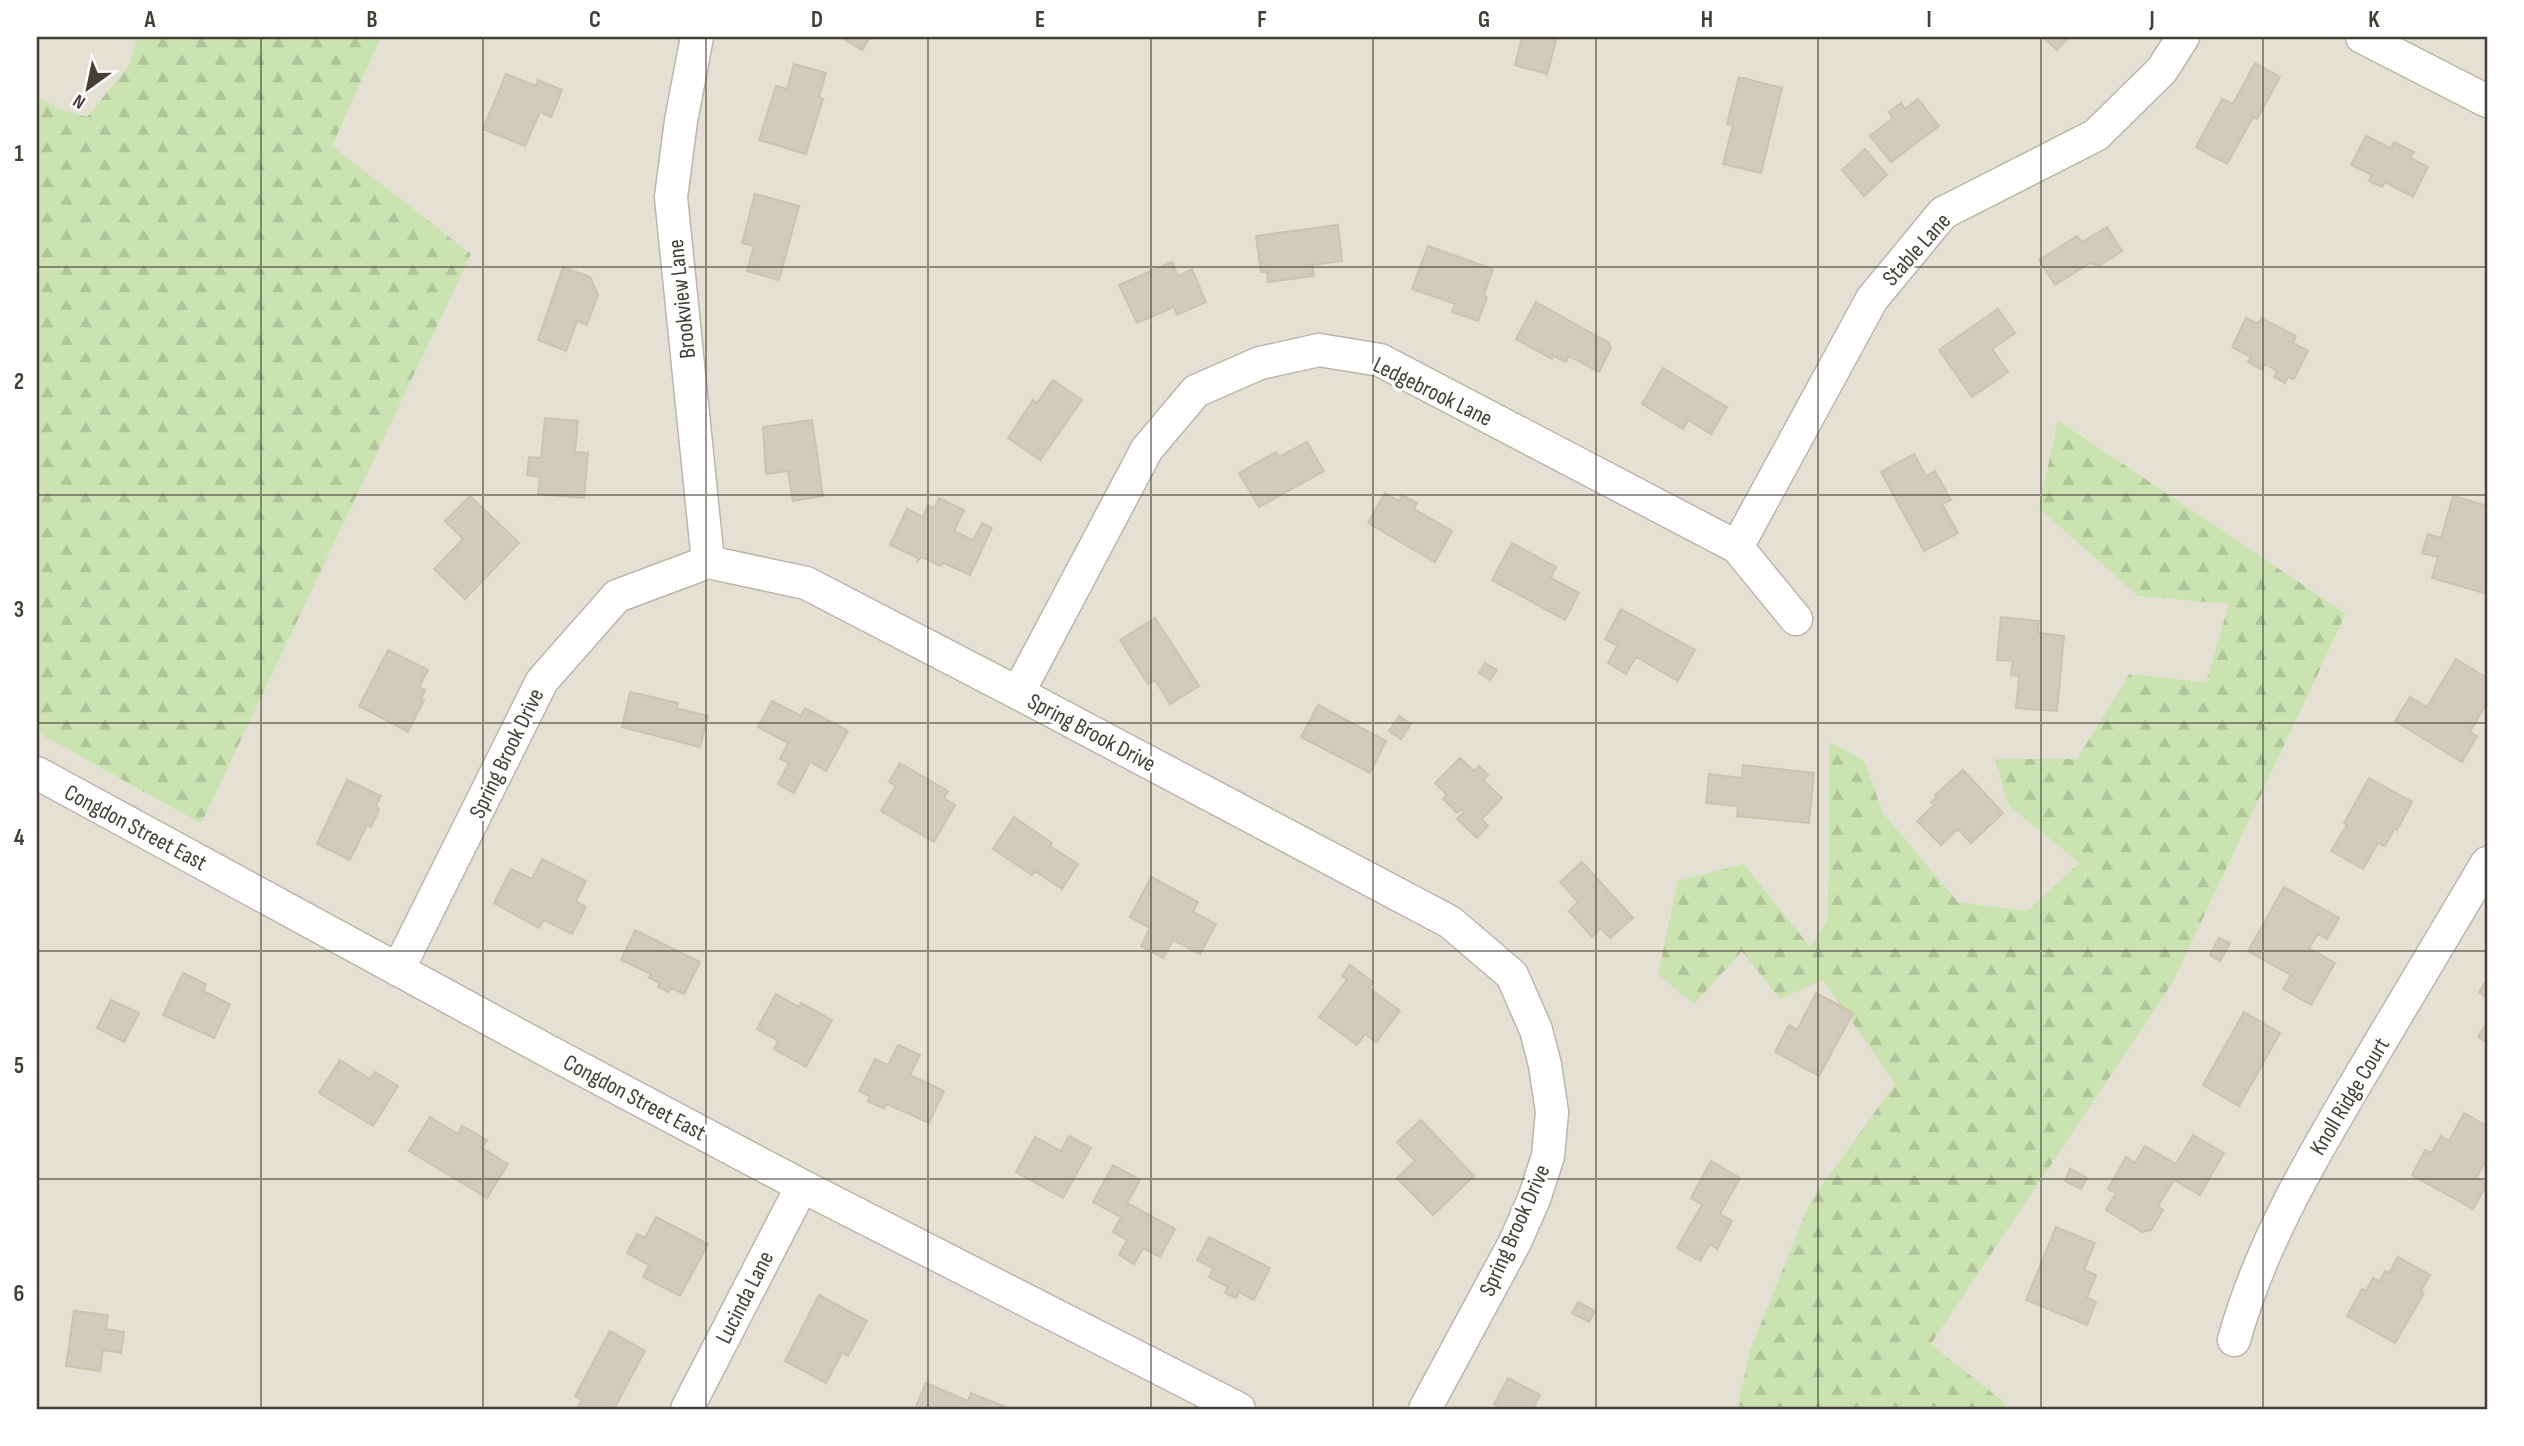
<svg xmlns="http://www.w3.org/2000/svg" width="2524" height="1446" viewBox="0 0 2524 1446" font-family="'Sofia Sans Condensed',sans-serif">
<defs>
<pattern id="forest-firs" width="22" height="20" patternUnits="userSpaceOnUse" patternTransform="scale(1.75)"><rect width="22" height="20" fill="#cae3b1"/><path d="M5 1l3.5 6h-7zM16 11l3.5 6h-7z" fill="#afc499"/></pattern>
</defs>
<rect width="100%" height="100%" fill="#f1eee5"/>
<path fill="#e5e0d4" d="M 37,37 L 137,37 L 130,64 L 87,117 L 57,108 L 37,96 Z
M 381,37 L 2487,37 L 2487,1409 L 2006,1409 L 2006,1404 L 1931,1344 L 2173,982 L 2346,615 L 2059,420 L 2138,596 L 2230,604 L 2206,682 L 2129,674 L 2077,759 L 2008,805 L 2079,863 L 2027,911 L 1958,902 L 1883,813 L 1864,760 L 1829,742 L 1828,919 L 1809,948 L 1744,864 L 1742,950 L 1823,980 L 1895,1084 L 1810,1202 L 1750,1350 L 1737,1409 L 37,1409 L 37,732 L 200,824 L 332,146 Z"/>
<path fill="url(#forest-firs)" d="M 137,37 L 381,37 L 332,146 L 471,254 L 201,824 L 37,732 L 37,96 L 57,108 L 87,117 L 130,64 Z
M 2058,420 L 2346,614 L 2173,982 L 1931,1344 L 2006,1404 L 2006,1409 L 1737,1409 L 1750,1350 L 1810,1202 L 1895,1084 L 1823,980 L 1780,999 L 1742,951 L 1694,1004 L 1658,975 L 1678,881 L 1744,864 L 1810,947 L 1828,919 L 1829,742 L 1864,760 L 1883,813 L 1958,902 L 2027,911 L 2079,863 L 2008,805 L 1995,759 L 2077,759 L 2129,674 L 2206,682 L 2229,604 L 2138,596 L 2039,508 Z"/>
<path fill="#d2cabc" stroke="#ccc3af" stroke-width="2" d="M 841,37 L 870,37 L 862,50 Z
M 1522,37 L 1557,37 L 1547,74 L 1515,65 Z
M 2043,37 L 2069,37 L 2057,50 Z
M 2255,63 L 2280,77 L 2257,119 L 2253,117 L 2227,164 L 2196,147 L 2222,99 L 2233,104 Z
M 794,64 L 826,73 L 819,97 L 823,99 L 806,154 L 759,140 L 776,86 L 787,89 Z
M 506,74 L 536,86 L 538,80 L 562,90 L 551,117 L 540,112 L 525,146 L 483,129 Z
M 1739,77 L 1782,88 L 1761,173 L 1723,164 L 1733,125 L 1727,124 Z
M 1918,99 L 1939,126 L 1891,162 L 1870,136 L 1893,118 L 1889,112 L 1901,103 L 1905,109 Z
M 2366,136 L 2391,148 L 2394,142 L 2414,152 L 2410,158 L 2428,167 L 2413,197 L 2385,182 L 2382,187 L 2369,181 L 2372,175 L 2351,165 Z
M 1865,149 L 1887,175 L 1864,196 L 1842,170 Z
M 755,194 L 799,206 L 779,280 L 747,271 L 754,246 L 742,243 Z
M 1338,225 L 1342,261 L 1312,265 L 1314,276 L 1268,282 L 1267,272 L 1261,272 L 1256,236 Z
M 2107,227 L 2122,251 L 2099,266 L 2090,263 L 2055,285 L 2039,260 L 2077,236 L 2082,242 Z
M 1428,246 L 1493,269 L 1484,294 L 1487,298 L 1478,321 L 1452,312 L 1455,304 L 1412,289 Z
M 1172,262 L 1178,276 L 1192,269 L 1206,302 L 1177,315 L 1174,307 L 1137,323 L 1119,285 Z
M 563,267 L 590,277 L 598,295 L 587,325 L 577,321 L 566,351 L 538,340 Z
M 1536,302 L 1609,343 L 1611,348 L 1599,372 L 1569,356 L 1566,362 L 1553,356 L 1552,359 L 1516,339 Z
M 1998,309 L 2015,333 L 1992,349 L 2008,372 L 1972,397 L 1939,350 Z
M 2246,318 L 2258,324 L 2261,318 L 2296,336 L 2293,343 L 2308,351 L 2294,379 L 2288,377 L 2285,383 L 2274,377 L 2277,371 L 2265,364 L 2262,370 L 2248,362 L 2251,357 L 2232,347 Z
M 1663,368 L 1727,407 L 1711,434 L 1688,420 L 1683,429 L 1642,404 Z
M 1053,380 L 1082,400 L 1040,460 L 1008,438 L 1033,400 L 1037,403 Z
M 545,418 L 578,421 L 575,452 L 588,453 L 584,498 L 538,494 L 540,477 L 527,475 L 529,457 L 541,458 Z
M 812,420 L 823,496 L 793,501 L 788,471 L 766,474 L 763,427 Z
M 1307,442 L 1324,471 L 1259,507 L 1239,473 L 1276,452 L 1279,457 Z
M 1914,454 L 1926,476 L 1935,471 L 1951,500 L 1942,504 L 1958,533 L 1924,551 L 1881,472 Z
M 1385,493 L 1399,501 L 1402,495 L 1417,503 L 1414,509 L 1452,531 L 1435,562 L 1368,523 Z
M 470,496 L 519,543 L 465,599 L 434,569 L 463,539 L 445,521 Z
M 2453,496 L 2487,506 L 2487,594 L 2432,578 L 2438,557 L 2422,553 L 2428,534 L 2441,538 Z
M 939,498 L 964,510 L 954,531 L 973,540 L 982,523 L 992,528 L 970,575 L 944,563 L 940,566 L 922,557 L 917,561 L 918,558 L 890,545 L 907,509 L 923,517 L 928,505 L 934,508 Z
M 1512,543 L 1556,567 L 1551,578 L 1579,593 L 1565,620 L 1492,580 Z
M 1621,609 L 1695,650 L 1678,681 L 1636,657 L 1626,674 L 1608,663 L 1617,646 L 1605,639 Z
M 2001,617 L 2039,621 L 2038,633 L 2064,636 L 2057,711 L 2016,708 L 2019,676 L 2011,675 L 2013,661 L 1997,660 Z
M 1155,618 L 1199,686 L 1170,704 L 1155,680 L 1148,684 L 1120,640 Z
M 388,650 L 428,670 L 419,687 L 425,690 L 421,699 L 424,700 L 408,732 L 359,706 Z
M 2456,659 L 2487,678 L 2487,702 L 2470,732 L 2477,736 L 2462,762 L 2395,721 L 2410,697 L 2427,707 Z
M 1485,663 L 1497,670 L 1490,680 L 1479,673 Z
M 630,692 L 678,703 L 676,708 L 708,716 L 700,747 L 622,727 Z
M 772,701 L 801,716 L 805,708 L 848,731 L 826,771 L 810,762 L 794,793 L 778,784 L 789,763 L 780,759 L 788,743 L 758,727 Z
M 1318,705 L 1386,741 L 1370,773 L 1301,737 Z
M 1399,716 L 1411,724 L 1401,739 L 1389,731 Z
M 1460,758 L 1474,771 L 1479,766 L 1488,775 L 1483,780 L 1502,798 L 1482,819 L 1488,826 L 1477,838 L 1457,819 L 1464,812 L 1461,809 L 1457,813 L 1443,799 L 1447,795 L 1435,783 Z
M 900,763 L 948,791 L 944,798 L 955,805 L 934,842 L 881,811 L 896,786 L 889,782 Z
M 1743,765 L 1814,773 L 1809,823 L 1737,816 L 1738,806 L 1706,803 L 1709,774 L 1742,778 Z
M 1963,770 L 2003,813 L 1971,843 L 1958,829 L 1941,845 L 1917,821 L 1934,805 L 1931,802 L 1937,797 L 1935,795 Z
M 2369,778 L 2412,802 L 2397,830 L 2395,828 L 2385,846 L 2378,843 L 2363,869 L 2331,851 L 2347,825 L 2344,823 Z
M 347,780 L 381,796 L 376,805 L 379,810 L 371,827 L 367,825 L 350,860 L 317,844 Z
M 1014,817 L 1052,843 L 1050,846 L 1078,864 L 1062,889 L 1035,871 L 1032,875 L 993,849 Z
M 542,859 L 586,881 L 576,901 L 586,907 L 572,934 L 544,920 L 539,928 L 494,903 L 511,869 L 532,879 Z
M 1582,862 L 1633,918 L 1610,938 L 1601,928 L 1592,937 L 1569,911 L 1578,902 L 1560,882 Z
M 1151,877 L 1198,902 L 1193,912 L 1216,924 L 1200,954 L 1173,940 L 1163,958 L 1141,946 L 1150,928 L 1130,917 Z
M 2284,887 L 2339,918 L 2327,939 L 2318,934 L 2309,948 L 2335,963 L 2311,1005 L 2283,989 L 2291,975 L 2248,951 Z
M 635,930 L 700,962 L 684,994 L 671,988 L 669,992 L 658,987 L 660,983 L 649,978 L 651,974 L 621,960 Z
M 2219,938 L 2230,943 L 2220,961 L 2210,955 Z
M 1350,965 L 1373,982 L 1369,988 L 1400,1011 L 1376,1042 L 1365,1034 L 1357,1045 L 1319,1017 L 1347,980 L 1342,976 Z
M 183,973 L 206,984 L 203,991 L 230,1004 L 214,1038 L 163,1015 Z
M 2487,979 L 2487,998 L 2479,992 Z
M 1816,993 L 1853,1013 L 1819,1076 L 1775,1052 L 1789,1025 L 1797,1030 Z
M 776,994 L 799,1007 L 801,1003 L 832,1020 L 806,1067 L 774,1049 L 778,1041 L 757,1029 Z
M 111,1000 L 139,1013 L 124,1042 L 97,1028 Z
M 2244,1012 L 2280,1033 L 2239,1106 L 2203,1085 Z
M 2487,1022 L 2487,1043 L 2478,1037 Z
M 898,1045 L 920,1055 L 910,1075 L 944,1091 L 929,1123 L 887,1104 L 884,1109 L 868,1101 L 870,1096 L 859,1091 L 875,1059 L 888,1065 Z
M 340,1060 L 370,1079 L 375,1072 L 398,1086 L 373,1126 L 319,1093 Z
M 2464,1113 L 2487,1126 L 2487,1158 L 2476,1178 L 2487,1184 L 2473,1209 L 2412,1175 L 2425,1150 L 2431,1153 L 2441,1136 L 2449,1141 Z
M 430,1117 L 458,1134 L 462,1126 L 487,1140 L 482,1148 L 508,1164 L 487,1198 L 409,1151 Z
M 1421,1120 L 1474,1176 L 1433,1215 L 1397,1178 L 1415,1161 L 1397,1142 Z
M 2193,1135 L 2224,1153 L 2200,1195 L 2174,1180 L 2158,1206 L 2163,1210 L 2151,1230 L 2142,1232 L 2106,1210 L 2116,1193 L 2108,1189 L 2126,1157 L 2135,1163 L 2145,1146 L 2176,1164 Z
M 1069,1136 L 1091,1148 L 1063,1198 L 1016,1172 L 1035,1137 L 1061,1151 Z
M 1711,1161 L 1740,1178 L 1720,1214 L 1732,1221 L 1717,1249 L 1710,1244 L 1700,1261 L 1677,1248 L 1702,1205 L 1691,1198 Z
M 1113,1165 L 1140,1180 L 1127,1203 L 1175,1229 L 1160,1257 L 1143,1248 L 1134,1264 L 1119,1255 L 1127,1240 L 1113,1232 L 1121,1217 L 1093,1202 Z
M 2070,1169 L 2087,1178 L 2081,1189 L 2065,1181 Z
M 656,1217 L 708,1244 L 680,1296 L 643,1277 L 649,1265 L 627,1253 L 637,1234 L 645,1238 Z
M 2056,1227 L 2095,1243 L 2084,1270 L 2096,1275 L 2087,1298 L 2096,1302 L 2087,1325 L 2026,1300 Z
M 1209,1237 L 1270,1268 L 1254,1300 L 1239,1292 L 1236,1298 L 1225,1293 L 1228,1287 L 1209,1277 L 1213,1268 L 1197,1260 Z
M 2398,1257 L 2430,1275 L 2421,1291 L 2424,1293 L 2395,1343 L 2347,1316 L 2362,1289 L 2366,1291 L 2373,1278 L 2380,1281 L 2385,1271 L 2389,1273 Z
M 819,1295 L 867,1321 L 848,1356 L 842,1353 L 826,1383 L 785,1361 Z
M 1578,1302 L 1595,1311 L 1589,1322 L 1572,1313 Z
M 74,1311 L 108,1315 L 106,1329 L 124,1332 L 121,1353 L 103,1350 L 100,1371 L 66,1366 Z
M 610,1331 L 645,1351 L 614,1409 L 577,1409 L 582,1400 L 575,1396 Z
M 1508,1378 L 1540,1395 L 1533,1409 L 1504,1409 L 1494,1404 Z
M 926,1383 L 968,1401 L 971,1393 L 1011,1409 L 915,1409 Z"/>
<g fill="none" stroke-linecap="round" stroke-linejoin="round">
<g stroke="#bcb6a9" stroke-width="35">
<path id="minor" d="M 697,37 L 681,121 L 671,197 L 708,562
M 2362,37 L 2487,101
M 1737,547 L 1872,299 L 1943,213 L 2096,135 L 2162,70 L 2183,37
M 1018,693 L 1147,449 L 1196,391 L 1260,363 L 1319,350 L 1380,360 L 1737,547 L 1796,619
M 37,773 L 546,1050 L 802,1186 L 1239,1409
M 398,970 L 542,681 L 617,596 L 708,562 L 806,583 L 1018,693 L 1450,922 L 1512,975 L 1536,1030 L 1545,1065 L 1552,1112 L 1548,1156 L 1534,1199 L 1515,1242 L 1425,1409
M 2234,1340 C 2261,1243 2311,1159 2362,1073 C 2404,1003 2446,933 2487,863
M 687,1409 L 802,1186"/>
</g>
<use href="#minor" stroke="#fff" stroke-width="32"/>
</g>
<path fill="none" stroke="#433f35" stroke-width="2" stroke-opacity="0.55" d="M 261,37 L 261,1409M 483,37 L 483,1409M 706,37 L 706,1409M 928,37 L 928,1409M 1151,37 L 1151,1409M 1373,37 L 1373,1409M 1596,37 L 1596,1409M 1818,37 L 1818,1409M 2041,37 L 2041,1409M 2263,37 L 2263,1409M 37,267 L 2487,267M 37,495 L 2487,495M 37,723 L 2487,723M 37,951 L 2487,951M 37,1179 L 2487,1179"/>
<g text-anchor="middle" stroke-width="6" stroke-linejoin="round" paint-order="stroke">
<g font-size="23" fill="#433f35" stroke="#fff">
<text transform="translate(1916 249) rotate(-48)" y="8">Stable Lane</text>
<text transform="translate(681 299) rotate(-96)" y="8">Brookview Lane</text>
<text transform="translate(1433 391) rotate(26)" y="8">Ledgebrook Lane</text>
<text transform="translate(1092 732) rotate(28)" y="8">Spring Brook Drive</text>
<text transform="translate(506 753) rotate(-64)" y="8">Spring Brook Drive</text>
<text transform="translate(136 827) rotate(28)" y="8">Congdon Street East</text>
<text transform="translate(2349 1096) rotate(-59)" y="8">Knoll Ridge Court</text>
<text transform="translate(635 1097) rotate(28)" y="8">Congdon Street East</text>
<text transform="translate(1514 1230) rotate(-66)" y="8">Spring Brook Drive</text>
<text transform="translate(744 1297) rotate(-63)" y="8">Lucinda Lane</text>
</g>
</g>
<rect width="2524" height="1446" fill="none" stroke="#ffffff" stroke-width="77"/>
<g transform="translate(88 88) rotate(213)" stroke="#ffffff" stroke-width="5" paint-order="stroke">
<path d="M0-5L12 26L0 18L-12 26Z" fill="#433f35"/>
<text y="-10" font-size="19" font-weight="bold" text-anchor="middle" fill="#433f35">N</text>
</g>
<rect x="38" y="38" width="2448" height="1370" fill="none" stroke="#433f35" stroke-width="2.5"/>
<g font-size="23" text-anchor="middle" font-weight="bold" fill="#433f35">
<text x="150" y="27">A</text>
<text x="372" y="27">B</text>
<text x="595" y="27">C</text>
<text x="817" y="27">D</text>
<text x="1040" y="27">E</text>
<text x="1262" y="27">F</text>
<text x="1484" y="27">G</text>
<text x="1707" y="27">H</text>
<text x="1929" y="27">I</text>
<text x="2152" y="27">J</text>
<text x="2374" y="27">K</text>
<text x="19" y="161">1</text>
<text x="19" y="389">2</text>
<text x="19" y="617">3</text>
<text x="19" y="845">4</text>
<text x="19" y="1073">5</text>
<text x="19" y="1301">6</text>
</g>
</svg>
